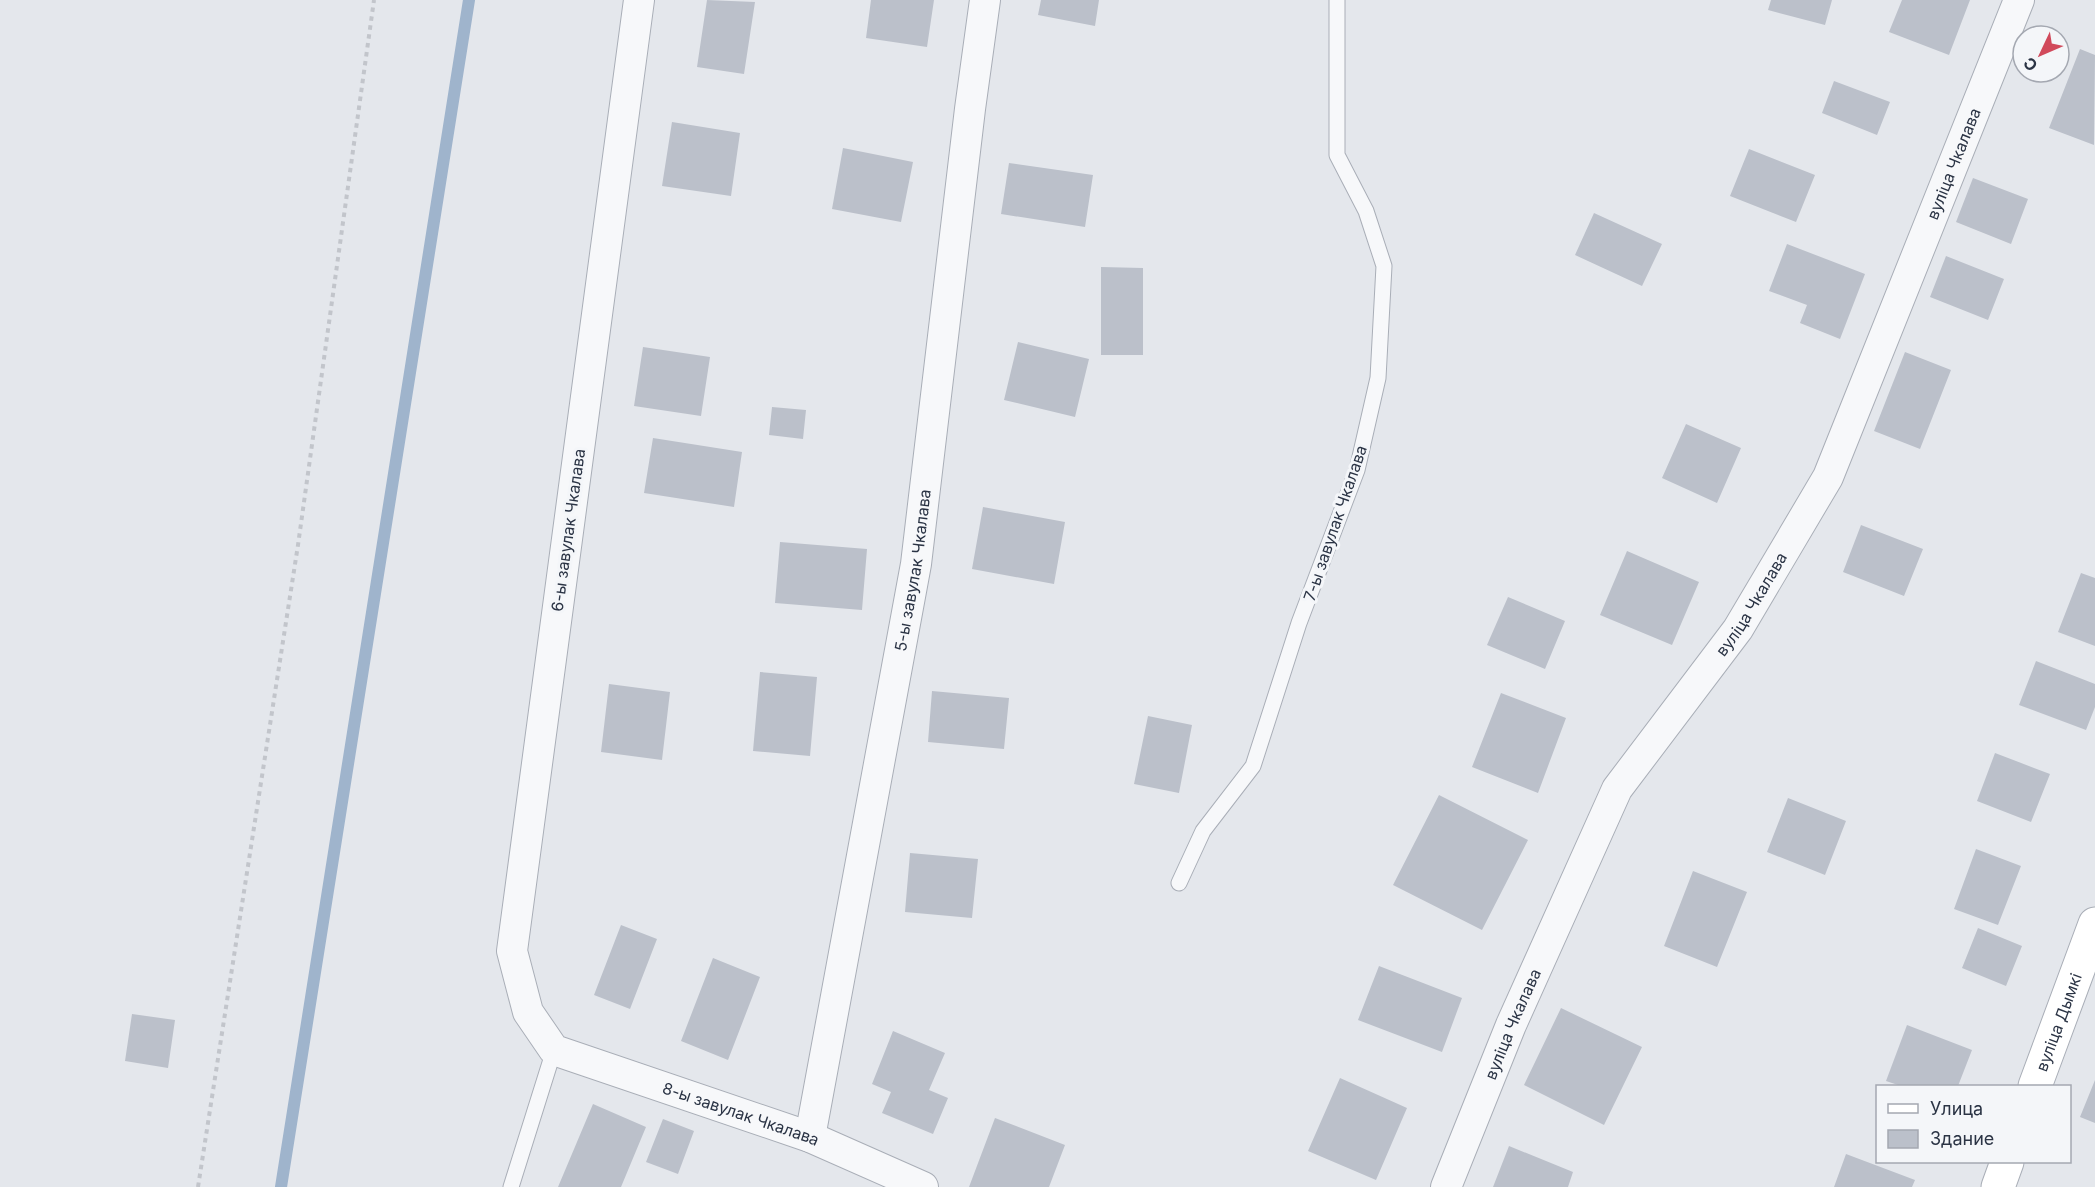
<svg xmlns="http://www.w3.org/2000/svg" width="2095" height="1187" viewBox="0 0 2095 1187" font-family="Inter,sans-serif">
<rect width="100%" height="100%" fill="#e4e7ec"/>
<g fill="none" stroke-linecap="round" stroke-linejoin="round">
<path stroke="#9fb4cc" stroke-width="12" d="M 281,1187 L 469,0"/>
</g>
<path fill="#bbc0ca" d="M 707,0 L 755,2 L 744,74 L 697,67 Z
M 871,0 L 934,0 L 927,47 L 866,38 Z
M 1041,0 L 1099,0 L 1095,26 L 1038,15 Z
M 1771,0 L 1832,0 L 1825,25 L 1768,10 Z
M 1902,0 L 1970,0 L 1949,55 L 1889,32 Z
M 2080,49 L 2095,55 L 2094,145 L 2049,128 Z
M 1834,81 L 1890,102 L 1877,135 L 1822,113 Z
M 672,122 L 740,133 L 731,196 L 662,186 Z
M 843,148 L 913,162 L 901,222 L 832,209 Z
M 1749,149 L 1815,175 L 1796,222 L 1730,196 Z
M 1009,163 L 1093,175 L 1085,227 L 1001,214 Z
M 1973,178 L 2028,199 L 2011,244 L 1956,222 Z
M 1594,213 L 1662,244 L 1642,286 L 1575,255 Z
M 1787,244 L 1865,274 L 1840,339 L 1800,323 L 1807,305 L 1769,291 Z
M 1946,256 L 2004,279 L 1988,320 L 1930,297 Z
M 1101,267 L 1143,268 L 1143,355 L 1101,355 Z
M 1018,342 L 1089,359 L 1075,417 L 1004,400 Z
M 643,347 L 710,357 L 701,416 L 634,406 Z
M 1905,352 L 1951,370 L 1920,449 L 1874,431 Z
M 772,407 L 806,410 L 803,439 L 769,435 Z
M 1686,424 L 1741,448 L 1717,503 L 1662,478 Z
M 653,438 L 742,452 L 734,507 L 644,493 Z
M 983,507 L 1065,522 L 1054,584 L 972,569 Z
M 1861,525 L 1923,549 L 1904,596 L 1843,572 Z
M 780,542 L 867,549 L 862,610 L 775,603 Z
M 1627,551 L 1699,582 L 1672,645 L 1600,615 Z
M 2081,573 L 2095,578 L 2095,646 L 2058,632 Z
M 1508,597 L 1565,621 L 1545,669 L 1487,645 Z
M 2036,661 L 2095,684 L 2095,707 L 2086,730 L 2019,705 Z
M 760,672 L 817,677 L 810,756 L 753,751 Z
M 609,684 L 670,692 L 662,760 L 601,752 Z
M 932,691 L 1009,698 L 1004,749 L 928,742 Z
M 1501,693 L 1566,718 L 1538,793 L 1472,767 Z
M 1148,716 L 1192,725 L 1179,793 L 1134,784 Z
M 1995,753 L 2050,774 L 2031,822 L 1977,801 Z
M 1439,795 L 1528,840 L 1482,930 L 1393,885 Z
M 1788,798 L 1846,821 L 1825,875 L 1767,852 Z
M 1976,849 L 2021,866 L 1998,925 L 1954,909 Z
M 910,853 L 978,859 L 972,918 L 905,912 Z
M 1693,871 L 1747,892 L 1717,967 L 1664,946 Z
M 621,925 L 657,939 L 630,1009 L 594,995 Z
M 1978,928 L 2022,946 L 2006,986 L 1962,968 Z
M 713,958 L 760,977 L 728,1060 L 681,1041 Z
M 1379,966 L 1462,998 L 1442,1052 L 1358,1020 Z
M 1561,1008 L 1642,1047 L 1604,1125 L 1524,1085 Z
M 132,1014 L 175,1020 L 168,1068 L 125,1061 Z
M 1907,1025 L 1972,1050 L 1958,1086 L 1901,1086 L 1886,1081 Z
M 893,1031 L 945,1053 L 929,1090 L 948,1098 L 933,1134 L 882,1113 L 891,1092 L 872,1084 Z
M 1340,1078 L 1407,1108 L 1376,1180 L 1308,1151 Z
M 2095,1080 L 2095,1123 L 2080,1117 Z
M 593,1104 L 646,1127 L 621,1187 L 558,1187 Z
M 995,1118 L 1065,1145 L 1049,1187 L 969,1187 Z
M 663,1119 L 694,1131 L 678,1174 L 646,1162 Z
M 1509,1146 L 1573,1172 L 1568,1187 L 1493,1187 Z
M 1846,1154 L 1915,1180 L 1912,1187 L 1834,1187 Z"/>
<g fill="none" stroke-linecap="round" stroke-linejoin="round">
<g stroke="#a9aeb7" stroke-width="17">
<path id="lane" d="M 1179,883 L 1203,831 L 1253,766 L 1299,623 L 1357,470 L 1378,378 L 1384,266 L 1366,211 L 1337,155 L 1337,0
M 511,1187 L 554,1050"/>
</g>
<g stroke="#a9aeb7" stroke-width="32">
<g id="street">
<path id="s1" d="M 639,0 L 512,951 L 528,1012 L 554,1050 L 810,1137 L 923,1187"/>
<path id="s2" d="M 810,1137 L 916,564 L 970,109 L 985,0"/>
<path id="s3" d="M 1446,1187 L 1511,1025 L 1617,789 L 1738,629 L 1828,477 L 2019,0"/>
</g>
</g>
<g stroke="#a9aeb7" stroke-width="35">
<g id="secondary">
<path id="s4" d="M 2035,1086 L 2095,924"/>
<path d="M 1998,1187 L 2007,1162"/>
</g>
</g>
<path stroke="#c2c5cb" stroke-width="4" stroke-dasharray="4.5 4.5" stroke-linecap="butt" d="M 198,1187 L 298,545 L 374,0"/>
<use href="#lane" stroke="#f7f8fa" stroke-width="15"/>
<use href="#street" stroke="#f7f8fa" stroke-width="30"/>
<use href="#secondary" stroke="#fff" stroke-width="33"/>
</g>
<g text-anchor="middle" stroke-width="6" stroke-linejoin="round" paint-order="stroke">
<g font-size="16" fill="#2b3445" stroke="#f4f6f9">
<text dy="6" stroke="none"><textPath href="#s3" startOffset="1148">вуліца Чкалава</textPath></text>
<text transform="translate(1335 523) rotate(-71)" y="6">7-ы завулак Чкалава</text>
<text transform="translate(568 530) rotate(-82)" y="6">6-ы завулак Чкалава</text>
<text dy="6" stroke="none"><textPath href="#s2" startOffset="576">5-ы завулак Чкалава</textPath></text>
<text dy="6" stroke="none"><textPath href="#s3" startOffset="662">вуліца Чкалава</textPath></text>
<text dy="6" stroke="none"><textPath href="#s4" startOffset="68">вуліца Дымкі</textPath></text>
<text dy="6" stroke="none"><textPath href="#s3" startOffset="176">вуліца Чкалава</textPath></text>
<text dy="6" stroke="none"><textPath href="#s1" startOffset="1266">8-ы завулак Чкалава</textPath></text>
</g>
</g>
<rect x="1876" y="1085" width="195" height="78" fill="#f4f6f9" stroke="#a4a8b1" stroke-width="1.5"/>
<rect x="1888" y="1104" width="30" height="9" fill="#ffffff" stroke="#a4a8b1" stroke-width="1.5"/>
<text x="1930" y="1115" font-size="18" fill="#2b3445">Улица</text>
<rect x="1888" y="1130" width="30" height="18" fill="#bbc0ca" stroke="#a4a8b1" stroke-width="1.5"/>
<text x="1930" y="1145" font-size="18" fill="#2b3445">Здание</text>
<g transform="translate(2041 54) rotate(226)"><circle r="28" fill="#f4f6f9" stroke="#a4a8b1" stroke-width="1.5"/>
<path d="M0-4.5L10 22L0 15L-10 22Z" fill="#d1495b"/>
<text y="-9" font-size="16" font-weight="bold" text-anchor="middle" fill="#2b3445">С</text>
</g>
</svg>
